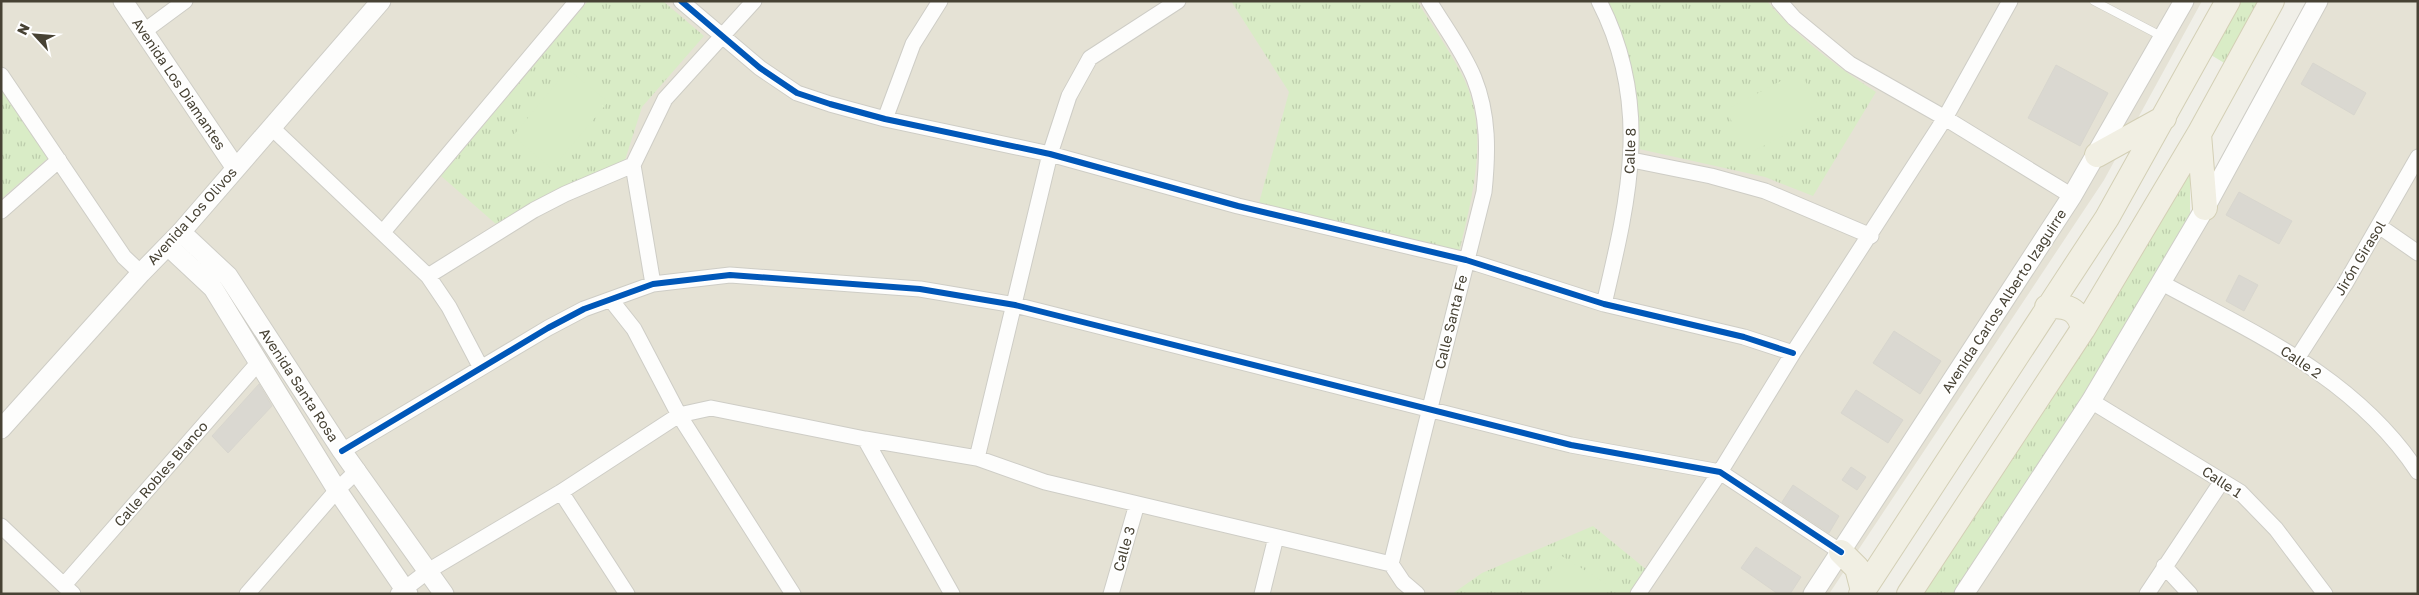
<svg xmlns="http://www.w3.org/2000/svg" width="2419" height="595" viewBox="0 0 2419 595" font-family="'Golos Text',sans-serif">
<defs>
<pattern id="grass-tufts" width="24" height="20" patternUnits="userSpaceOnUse" patternTransform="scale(1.25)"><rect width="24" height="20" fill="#d9ecc6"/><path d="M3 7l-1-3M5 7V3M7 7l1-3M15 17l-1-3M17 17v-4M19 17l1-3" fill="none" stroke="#bcccab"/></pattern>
</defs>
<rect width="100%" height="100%" fill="#f0efe8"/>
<path fill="#e5e2d5" d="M 1,1 L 2202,1 L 2104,180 L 1829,594 L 1,594 Z
M 2309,1 L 2418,1 L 2418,594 L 1950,594 L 2213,176 Z"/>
<path fill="url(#grass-tufts)" d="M 588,1 L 663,1 L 704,36 L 642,107 L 625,160 L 548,194 L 497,225 L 441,176 Z
M 1231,1 L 1417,1 C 1432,25 1448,48 1461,73 C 1491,129 1473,194 1459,252 L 1259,203 L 1289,92 Z
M 1606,1 L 1767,1 C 1798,38 1836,66 1876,92 L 1813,196 L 1765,177 L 1639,149 L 1632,71 Z
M 2241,1 L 2261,1 L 2226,64 L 2211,55 Z
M 1,90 L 48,158 L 1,199 Z
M 2190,171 L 2190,214 L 2085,395 L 1954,594 L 1922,594 Z
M 1593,526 L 1647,570 L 1630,594 L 1452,594 L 1482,573 Z"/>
<path fill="#d9ecc6" d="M 568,69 L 608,102 L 552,169 L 513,136 Z
M 1800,71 L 1823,115 L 1748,154 L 1726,110 Z
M 1560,555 L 1607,584 L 1602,594 L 1536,594 Z"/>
<path fill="#dad8d1" stroke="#d8d6ce" d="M 2313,63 L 2366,93 L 2354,115 L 2301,84 Z
M 2056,65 L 2108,93 L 2080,146 L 2028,118 Z
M 2239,192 L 2292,221 L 2279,244 L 2226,215 Z
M 2239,275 L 2258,285 L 2244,311 L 2226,301 Z
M 1894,331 L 1941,361 L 1920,394 L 1873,363 Z
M 259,384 L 272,406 L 228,453 L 212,436 Z
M 1856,390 L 1903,420 L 1888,443 L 1841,413 Z
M 1851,467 L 1866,477 L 1857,490 L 1842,480 Z
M 1793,485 L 1839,516 L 1829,533 L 1782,502 Z
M 1756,547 L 1801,577 L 1790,594 L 1778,594 L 1741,568 Z"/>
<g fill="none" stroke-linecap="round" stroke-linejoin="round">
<g stroke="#cecdc6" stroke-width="9">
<path id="service" d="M 2094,1 L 2163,37"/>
</g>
<g stroke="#cecdc6" stroke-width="17">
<path id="minor" d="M 681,1 L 760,68 L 797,93 L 830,104 L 885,119 L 1050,154 L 1238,206 L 1466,260 L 1604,304 L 1744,337 L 1793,353
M 1599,1 C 1652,104 1629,198 1604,304
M 1779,1 L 1794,18 L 1850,64 L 1945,118 L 2072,196
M 143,32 L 185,1
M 1,75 L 124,257 L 141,273
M 885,119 L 913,44 L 940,1
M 271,127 L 428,276 L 449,307 L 481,368
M 1632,160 L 1711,176 L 1765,191 L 1871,236
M 1,211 L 59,160
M 2379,226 L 2418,253
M 383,232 L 577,1
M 428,276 L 534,210 L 565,194 L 633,165
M 2160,282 C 2256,334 2356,378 2418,472
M 653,284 L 633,165 L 665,99 L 754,1
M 611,300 L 634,329 L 679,415 L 793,594
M 2298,357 L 2345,284 L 2418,157
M 2091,401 L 2240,492 L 2276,529 L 2325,594
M 865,439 L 952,594
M 342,451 L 548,328 L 584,309 L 653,284 L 730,275 L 920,289 L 1015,305 L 1571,445 L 1720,472 L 1841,552
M 977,458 L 1050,154 L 1069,96 L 1090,58 L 1178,1
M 561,492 L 627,594
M 1,526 L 73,594
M 1391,564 L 1484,192 C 1488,153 1489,115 1474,78 C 1463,51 1444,26 1429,1
M 2164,566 L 2190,594
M 64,585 L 258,363
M 247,594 L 337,490 L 358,470
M 398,594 L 428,571 L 561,492 L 679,415 L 711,408 L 865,439 L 977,458 L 1045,482 L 1391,564 L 1403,582 L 1417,594
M 1111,594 L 1137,504
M 1262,594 L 1276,537
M 1638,594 L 1720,472 L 1793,353 L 1945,118 L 2010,1
M 2147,594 L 2222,481"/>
</g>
<g stroke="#cecdc6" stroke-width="21">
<path id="tertiary" d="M 123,1 L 235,167
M 181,232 L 228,276 L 342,451 L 444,594
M 168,246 L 213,288 L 337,490 L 408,594
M 1,429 L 141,273 L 181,232 L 381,1
M 1813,594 L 2072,196 L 2184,1
M 1964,594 L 2091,401 L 2205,208 L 2318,1"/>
</g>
<g stroke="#d3cfb5" stroke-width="26">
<path id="primary" d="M 2199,134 L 2205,208
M 2097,155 L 2164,118
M 2047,307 C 2066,304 2079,309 2083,329
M 1841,552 L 1857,568 L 1863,591
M 1861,594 L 2107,218 L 2228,1
M 1909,594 L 2083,329 L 2199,134 L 2272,1"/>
</g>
<use href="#service" stroke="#fdfdfc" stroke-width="8"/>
<use href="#minor" stroke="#fdfdfc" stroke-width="15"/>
<use href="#tertiary" stroke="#fdfdfc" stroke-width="19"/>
<use href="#primary" stroke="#f1efe3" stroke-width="24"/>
<g stroke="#fff" stroke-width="9">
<path id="cycleway" d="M 681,1 L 760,68 L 797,93 L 830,104 L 885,119 L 1050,154 L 1238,206 L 1466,260 L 1604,304 L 1744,337 L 1793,353
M 342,451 L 548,328 L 584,309 L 653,284 L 730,275 L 920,289 L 1015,305 L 1571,445 L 1720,472 L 1841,552"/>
</g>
<use href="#cycleway" stroke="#0057b8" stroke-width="6"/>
</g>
<g text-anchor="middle" stroke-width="4" stroke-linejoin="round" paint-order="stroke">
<g font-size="14" fill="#474234" stroke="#fff">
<text transform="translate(179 84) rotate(56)" y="5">Avenida Los Diamantes</text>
<text transform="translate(1630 151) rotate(-88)" y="5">Calle 8</text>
<text transform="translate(192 216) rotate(-48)" y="5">Avenida Los Olivos</text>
<text transform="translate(2360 258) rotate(-59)" y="5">Jirón Girasol</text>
<text transform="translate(2004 301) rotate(-57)" y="5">Avenida Carlos Alberto Izaguirre</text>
<text transform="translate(1451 322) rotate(-76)" y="5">Calle Santa Fe</text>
<text transform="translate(2301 362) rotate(34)" y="5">Calle 2</text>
<text transform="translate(299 385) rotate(57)" y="5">Avenida Santa Rosa</text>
<text transform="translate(161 474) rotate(-49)" y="5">Calle Robles Blanco</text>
<text transform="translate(2222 482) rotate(34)" y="5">Calle 1</text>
<text transform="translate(1124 549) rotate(-74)" y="5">Calle 3</text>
</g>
</g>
<rect width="2419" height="595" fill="none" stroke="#474234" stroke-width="5"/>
<g transform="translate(35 35) rotate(296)" stroke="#ffffff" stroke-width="4" paint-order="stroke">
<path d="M0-4L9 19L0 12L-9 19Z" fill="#474234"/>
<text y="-8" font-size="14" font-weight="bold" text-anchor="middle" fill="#474234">N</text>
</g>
</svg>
